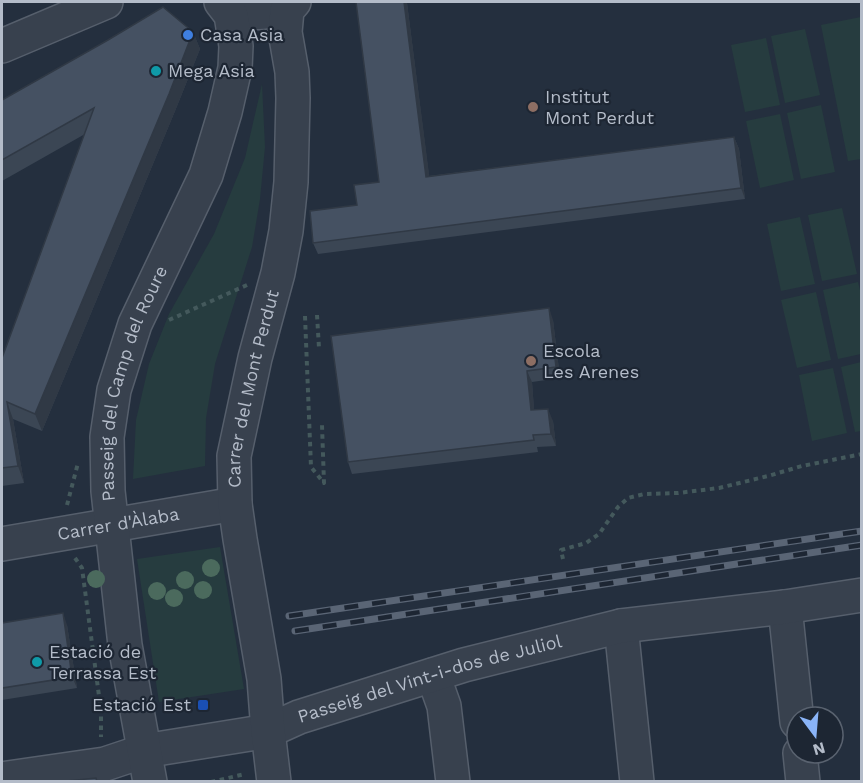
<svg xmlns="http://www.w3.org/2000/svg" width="863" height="783" viewBox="0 0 863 783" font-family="'Work Sans',sans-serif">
<rect width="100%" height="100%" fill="#242f3e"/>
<path fill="#263c3f" d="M 861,17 L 861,159 L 848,161 L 821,25 Z
M 805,29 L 820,95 L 785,103 L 771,36 Z
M 766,38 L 780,105 L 745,112 L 731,45 Z
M 262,84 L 265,147 L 260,199 L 252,247 L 215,364 L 206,418 L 205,466 L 133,479 L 136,420 L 149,364 L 169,314 L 214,234 L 245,158 Z
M 821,105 L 835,172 L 801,179 L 787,113 Z
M 780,114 L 794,180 L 760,188 L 746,121 Z
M 842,208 L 857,274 L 822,281 L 808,215 Z
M 800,217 L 815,284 L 781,291 L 767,224 Z
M 858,282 L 862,298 L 861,354 L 838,359 L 823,290 Z
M 816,292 L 831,360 L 797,368 L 781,300 Z
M 861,362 L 861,431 L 855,432 L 841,367 Z
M 833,368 L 847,433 L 812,441 L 799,375 Z
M 220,547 L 244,689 L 159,702 L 137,559 Z"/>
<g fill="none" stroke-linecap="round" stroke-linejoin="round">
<g stroke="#565f6c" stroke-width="36">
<g id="minor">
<path d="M 226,2 C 235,9 253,14 265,12 C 273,11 282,6 289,2"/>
<path d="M 2,46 L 106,2"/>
<path id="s1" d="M 2,544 L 235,504"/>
<path d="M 785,607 L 797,722"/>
<path d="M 621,626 L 637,782"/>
<path d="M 433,675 L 444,706 L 453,782"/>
<path d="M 800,753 L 803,782"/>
<path id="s2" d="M 2,779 L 105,764 L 144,751 L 268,731 L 299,717 L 464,665 L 621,626 L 785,607 L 862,595"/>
<path id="s3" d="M 150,782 L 125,645 L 108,491 L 107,437 L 114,390 L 135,324 L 206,175 L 225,112 L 235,68 L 236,46 L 231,15 L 221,2"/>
<path id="s4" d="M 274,782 L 268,731 L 264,679 L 240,539 L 235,504 L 234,456 L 255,358 L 278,273 L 286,231 L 291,182 L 293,98 L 292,72 L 285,32 L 287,10 L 294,2"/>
</g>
</g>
<path stroke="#44595c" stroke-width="4" stroke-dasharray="4.5 4.5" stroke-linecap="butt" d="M 317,315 L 319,348
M 305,316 L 311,467 L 324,483 L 322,425
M 169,320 L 247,285
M 67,505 L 78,463
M 75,558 L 82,568 L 101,711 L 101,737
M 563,559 L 561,550 L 586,543 L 599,534 L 618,507 L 628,498 L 644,494 L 678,493 L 719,488 L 768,476 L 802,466 L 862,454
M 211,782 L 245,774"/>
<use href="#minor" stroke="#38414e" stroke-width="33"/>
<g stroke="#5a6575" stroke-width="7">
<path id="rail" d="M 289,616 L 862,531
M 295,631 L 862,545"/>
</g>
<use href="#rail" stroke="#1d2633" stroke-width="4.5" stroke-dasharray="14" stroke-linecap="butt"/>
</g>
<g fill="#4b6a5d">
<circle cx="211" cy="568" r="9"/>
<circle cx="96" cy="579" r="9"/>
<circle cx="185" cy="580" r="9"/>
<circle cx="203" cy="590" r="9"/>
<circle cx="157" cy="591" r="9"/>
<circle cx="174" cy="598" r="9"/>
</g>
<path fill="#3b4654" d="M 407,3 L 429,176 L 734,137 L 739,149 L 745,199 L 318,254 L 313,243 L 357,205 L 379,182 Z
M 193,32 L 200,49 L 175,111 L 42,431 L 13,419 L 24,483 L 2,486 L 2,358 L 85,134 L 2,181 L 2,100 Z
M 553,320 L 560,378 L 532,382 L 534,410 L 553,421 L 556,446 L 537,447 L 538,452 L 352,474 L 348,462 Z
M 2,623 L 67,625 L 77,688 L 2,700 Z"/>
<path fill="#303945" d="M 404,2 L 407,2 L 407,3 L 431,189 L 426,177 Z
M 193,32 L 200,49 L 175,111 L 42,431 L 35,414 Z
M 734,137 L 739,149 L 745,199 L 741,188 Z
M 549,308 L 553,320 L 560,378 L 556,367 Z
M 527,371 L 532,382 L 535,422 L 531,410 Z
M 7,402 L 13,419 L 24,483 L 18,466 Z
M 548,409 L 553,421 L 556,446 L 551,434 Z
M 63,613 L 67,625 L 77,688 L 72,677 Z"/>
<path fill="#455162" stroke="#303945" stroke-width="1.5" d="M 356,2 L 404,2 L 426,177 L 734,137 L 741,188 L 313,243 L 310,211 L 357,205 L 354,185 L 379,182 Z
M 163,7 L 193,32 L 169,94 L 35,414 L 7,402 L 18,466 L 2,468 L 2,358 L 94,108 L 2,160 L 2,100 L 108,40 Z
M 549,308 L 556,367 L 527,371 L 531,410 L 548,409 L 551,434 L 533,435 L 534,440 L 348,462 L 331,336 Z
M 63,613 L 72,677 L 2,688 L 2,623 Z
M 96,778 L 97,782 L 57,782 Z"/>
<circle fill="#3f7fe0" stroke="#1d2633" stroke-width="2" cx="188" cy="35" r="6"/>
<g fill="#0f9aa8" stroke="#1d2633" stroke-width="2">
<circle cx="156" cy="71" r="6"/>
<circle cx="37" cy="662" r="6"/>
</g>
<g fill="#8d6e63" stroke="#1d2633" stroke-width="2">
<circle cx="533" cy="107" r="6"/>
<circle cx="531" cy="361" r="6"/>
</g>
<rect fill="#1a4fb4" stroke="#1d2633" stroke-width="2" x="197" y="699" width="12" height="12" rx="3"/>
<g text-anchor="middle" stroke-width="4.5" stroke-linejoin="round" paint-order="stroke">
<g font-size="18" fill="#b4bcc9" stroke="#1d2633" text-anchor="start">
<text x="200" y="41">Casa Asia</text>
<text x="168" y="77">Mega Asia</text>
<text x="545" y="103">Institut<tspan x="545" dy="21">Mont Perdut</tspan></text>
<text x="543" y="357">Escola<tspan x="543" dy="21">Les Arenes</tspan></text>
<text x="49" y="658">Estació de<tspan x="49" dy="21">Terrassa Est</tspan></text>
<text x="191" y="711" text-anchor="end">Estació Est</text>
</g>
<g font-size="18" fill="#b4bcc9" stroke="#1d2633">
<text dy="6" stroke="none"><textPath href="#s3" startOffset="406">Passeig del Camp del Roure</textPath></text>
<text dy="6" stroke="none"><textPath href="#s4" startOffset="398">Carrer del Mont Perdut</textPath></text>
<text dy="6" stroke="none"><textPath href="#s1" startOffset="118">Carrer d'Àlaba</textPath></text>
<text dy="6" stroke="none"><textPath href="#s2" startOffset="441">Passeig del Vint-i-dos de Juliol</textPath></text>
</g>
</g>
<rect width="863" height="783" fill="none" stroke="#b4bcc9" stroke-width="6"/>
<g transform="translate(815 735) rotate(164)"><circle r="28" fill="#1d2633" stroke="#59626f" stroke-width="1.5"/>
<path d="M0-4.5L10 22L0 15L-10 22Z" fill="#8ab4f8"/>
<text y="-9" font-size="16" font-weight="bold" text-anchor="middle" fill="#b4bcc9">N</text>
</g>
</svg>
